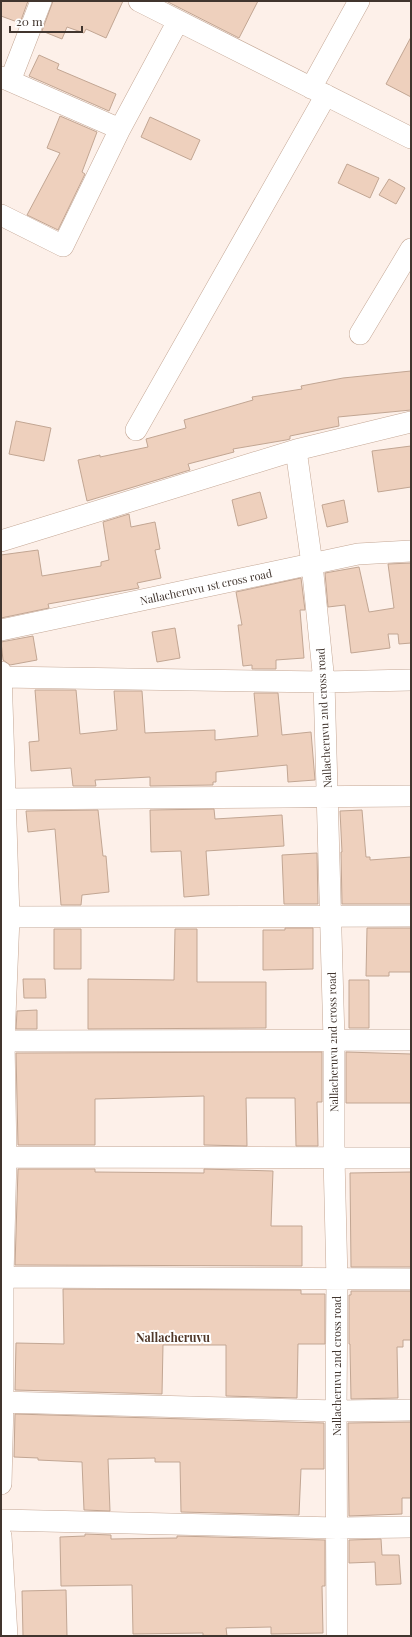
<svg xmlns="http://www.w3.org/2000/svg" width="412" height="1637" viewBox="0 0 412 1637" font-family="'Playfair Display',serif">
<rect width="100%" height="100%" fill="#fdf0e9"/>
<path fill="#eed0bd" stroke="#c2a693" d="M 1,1 L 28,1 L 20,23 L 1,16 Z
M 53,1 L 123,1 L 106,38 L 86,29 L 84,33 L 67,27 L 62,39 L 42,31 Z
M 166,1 L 258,1 L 239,38 Z
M 411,37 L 411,97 L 386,84 Z
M 39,55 L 59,64 L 57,69 L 116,94 L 109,111 L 29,76 Z
M 60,116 L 97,132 L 82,172 L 85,174 L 58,230 L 27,215 L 60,153 L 47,148 Z
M 150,117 L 200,140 L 191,160 L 141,137 Z
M 347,164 L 379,178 L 370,198 L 338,183 Z
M 389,179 L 405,188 L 396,204 L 379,195 Z
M 411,371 L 411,410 L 338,417 L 339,426 L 290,436 L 290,439 L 286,440 L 233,449 L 234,452 L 188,464 L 190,470 L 87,501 L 78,460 L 100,455 L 100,457 L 148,447 L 146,439 L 186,428 L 184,420 L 253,400 L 252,397 L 302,389 L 301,386 L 343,378 Z
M 16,421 L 51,428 L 44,461 L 9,454 Z
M 411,446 L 411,487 L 378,492 L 372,451 Z
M 260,492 L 267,518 L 238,526 L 232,500 Z
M 344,500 L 348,522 L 327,527 L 322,505 Z
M 129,514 L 131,527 L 155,522 L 160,549 L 155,550 L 161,578 L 137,583 L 139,588 L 48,604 L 49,608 L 1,618 L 1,555 L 38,550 L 42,576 L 101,566 L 101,562 L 109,560 L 103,522 Z
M 411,563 L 411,643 L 399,644 L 398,634 L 388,634 L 390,648 L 351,653 L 345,605 L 328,607 L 325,573 L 359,567 L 369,612 L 394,608 L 388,564 Z
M 301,578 L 305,610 L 300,610 L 304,658 L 276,660 L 276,669 L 252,669 L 252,665 L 243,666 L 238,625 L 242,625 L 236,592 Z
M 175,628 L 180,658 L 157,662 L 152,632 Z
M 33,636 L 37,660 L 10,665 L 3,660 L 1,642 Z
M 35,690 L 76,690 L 80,734 L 117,730 L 114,691 L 142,691 L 145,733 L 215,730 L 215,740 L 258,736 L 254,693 L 278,693 L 282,735 L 311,732 L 315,780 L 288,782 L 287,765 L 216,772 L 216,782 L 213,782 L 213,785 L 150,786 L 150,777 L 95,780 L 96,786 L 73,786 L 71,768 L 31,771 L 29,742 L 39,741 Z
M 214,809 L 215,819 L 282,815 L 284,846 L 206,851 L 209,895 L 184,897 L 181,851 L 151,852 L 150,810 Z
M 98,810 L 103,856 L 106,856 L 109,892 L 82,895 L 81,905 L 61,905 L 55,829 L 28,832 L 26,811 Z
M 362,810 L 366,857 L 370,857 L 370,860 L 411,857 L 411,904 L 342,904 L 341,852 L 342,852 L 340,811 Z
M 317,853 L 318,904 L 284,904 L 282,855 Z
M 285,928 L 313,928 L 313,969 L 263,970 L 263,930 L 285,930 Z
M 367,928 L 411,928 L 411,972 L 389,972 L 389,976 L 366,976 Z
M 54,929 L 81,929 L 81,969 L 54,969 Z
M 175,929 L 197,929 L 197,982 L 266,982 L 266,1028 L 88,1029 L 88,979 L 174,980 Z
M 23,979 L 45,979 L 46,998 L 24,998 Z
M 349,980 L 369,980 L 369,1028 L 349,1028 Z
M 37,1010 L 37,1029 L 16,1029 L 17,1011 Z
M 322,1052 L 322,1102 L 317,1102 L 318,1146 L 296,1146 L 295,1098 L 246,1098 L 247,1146 L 204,1145 L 204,1096 L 95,1099 L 95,1145 L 18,1145 L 16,1053 Z
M 346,1052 L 411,1054 L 411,1103 L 346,1103 Z
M 18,1169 L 95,1169 L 95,1172 L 204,1173 L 204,1169 L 273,1171 L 271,1226 L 302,1226 L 302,1266 L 15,1265 Z
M 411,1172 L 411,1267 L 351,1267 L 350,1173 Z
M 63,1289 L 301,1290 L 301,1294 L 325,1294 L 325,1344 L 298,1344 L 297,1398 L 226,1396 L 226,1345 L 163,1345 L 162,1394 L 15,1390 L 16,1343 L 64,1344 Z
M 351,1291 L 411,1291 L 411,1340 L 403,1340 L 403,1347 L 397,1347 L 398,1398 L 351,1399 L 350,1348 L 350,1344 L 349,1344 L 349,1295 L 351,1295 Z
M 15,1414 L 324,1423 L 324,1469 L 301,1469 L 299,1515 L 181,1512 L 180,1462 L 155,1462 L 155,1458 L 108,1459 L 110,1511 L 84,1510 L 82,1462 L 38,1460 L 38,1458 L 14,1457 Z
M 411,1422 L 411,1498 L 402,1498 L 402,1514 L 349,1516 L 348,1423 Z
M 85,1534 L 111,1535 L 111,1539 L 177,1538 L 177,1536 L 325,1540 L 325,1586 L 322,1586 L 323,1633 L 271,1634 L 271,1627 L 226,1628 L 227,1636 L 203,1636 L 203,1633 L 133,1634 L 132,1585 L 61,1586 L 60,1537 L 85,1536 Z
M 381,1539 L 382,1555 L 399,1555 L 401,1584 L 376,1585 L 375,1562 L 349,1563 L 349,1540 Z
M 66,1590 L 67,1636 L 23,1636 L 22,1591 Z"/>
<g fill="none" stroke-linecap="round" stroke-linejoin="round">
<g stroke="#c4a795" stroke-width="22">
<path id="minor" d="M 139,1 L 411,138
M 1,77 L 120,129
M 10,81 L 41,1
M 311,88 L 359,1
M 1,215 L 63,246 L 120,129 L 178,21
M 360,334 L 411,249
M 136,430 L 326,95
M 296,450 L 312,564 L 324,682 L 334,1040 L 334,1157 L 337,1280 L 336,1411 L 337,1636
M 1,541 L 296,450 L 411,422
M 1,630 L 358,554 L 411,551
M 1,672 L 9,917 L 4,1041 L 6,1157 L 3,1277 L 3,1402 L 1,1484
M 1,677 L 324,682 L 411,680
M 1,799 L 411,796
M 1,917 L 411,916
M 1,1041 L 411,1040
M 1,1157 L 411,1158
M 1,1277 L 411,1279
M 1,1402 L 336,1411 L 411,1410
M 1,1520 L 337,1528 L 411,1527
M 1,1536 L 7,1636"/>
</g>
<use href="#minor" stroke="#fff" stroke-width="21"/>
</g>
<g text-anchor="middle" stroke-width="4" stroke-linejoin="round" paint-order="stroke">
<g font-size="11" fill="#41352e" stroke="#fff">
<text transform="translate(206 587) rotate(-12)" y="4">Nallacheruvu 1st cross road</text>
<text transform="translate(324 718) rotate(-93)" y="4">Nallacheruvu 2nd cross road</text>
<text transform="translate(333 1042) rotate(-91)" y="4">Nallacheruvu 2nd cross road</text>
<text transform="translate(337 1366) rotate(-90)" y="4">Nallacheruvu 2nd cross road</text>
</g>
<g font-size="12" font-weight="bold" fill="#503829" stroke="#fff">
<text x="173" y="1342">Nallacheruvu</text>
</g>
</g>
<rect width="412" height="1637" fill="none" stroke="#41352e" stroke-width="4"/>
<path d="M10 26v6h72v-6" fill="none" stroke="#41352e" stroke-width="2"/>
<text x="16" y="26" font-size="12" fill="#41352e" stroke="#ffffff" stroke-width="3" paint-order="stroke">20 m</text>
</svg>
